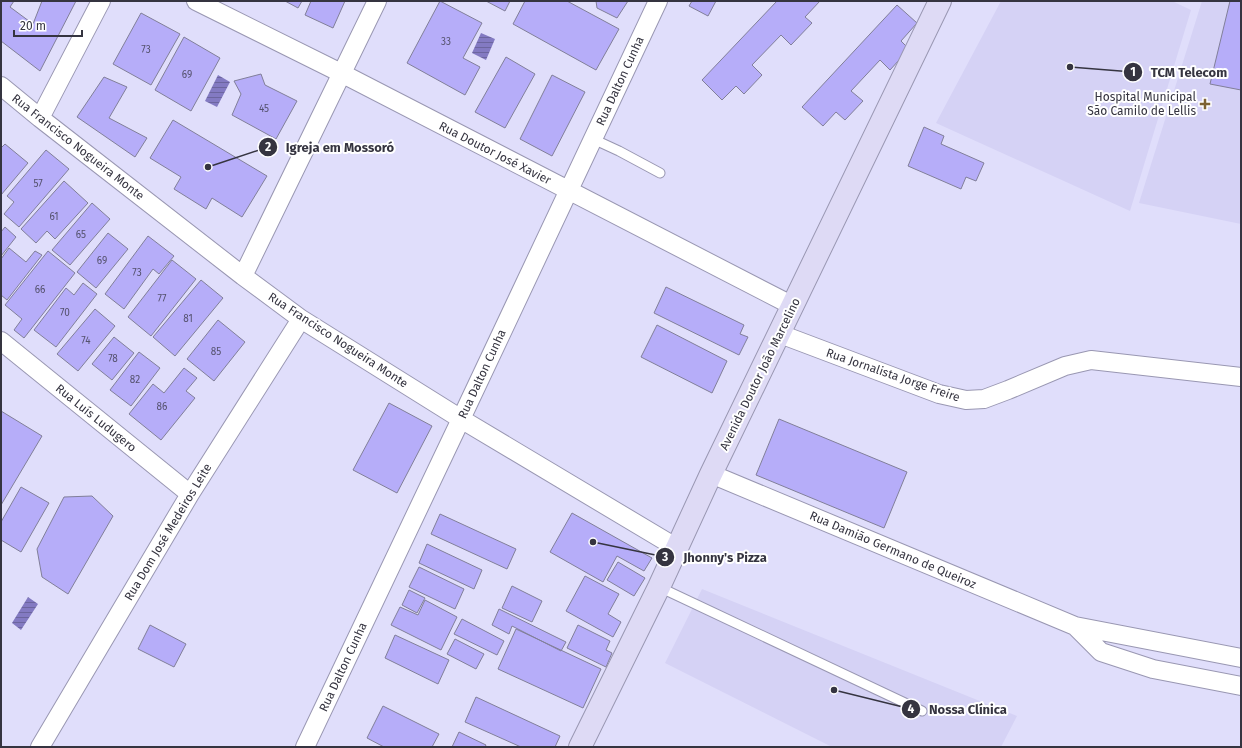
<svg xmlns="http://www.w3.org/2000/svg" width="1242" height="748" viewBox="0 0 1242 748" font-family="'Fira Sans',sans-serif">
<defs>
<pattern id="water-rules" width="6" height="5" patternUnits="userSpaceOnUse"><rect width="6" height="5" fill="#837ac2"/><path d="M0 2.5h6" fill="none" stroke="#6c659f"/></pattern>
</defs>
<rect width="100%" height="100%" fill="#e0defb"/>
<path fill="#d5d2f5" d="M 1001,1 L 1172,1 L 1191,10 L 1130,211 L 936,123 Z
M 1202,1 L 1241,1 L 1241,224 L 1139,203 Z
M 702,589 L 1017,716 L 1001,747 L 832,747 L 665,663 Z"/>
<path fill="url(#water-rules)" d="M 481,33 L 495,39 L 486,60 L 472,53 Z
M 218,75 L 230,82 L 217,107 L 205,101 Z
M 28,597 L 38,604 L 21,630 L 12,623 Z"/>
<path fill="#b6adf9" stroke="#817f99" d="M 1,1 L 14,1 L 10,7 L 33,24 L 42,1 L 76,1 L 40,71 L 1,41 Z
M 285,1 L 302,1 L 298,8 Z
M 311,1 L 345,1 L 333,28 L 305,15 Z
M 440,1 L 482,23 L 463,58 L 480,67 L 465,95 L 407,63 Z
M 486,1 L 510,1 L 505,11 Z
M 525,1 L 567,1 L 619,29 L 596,70 L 513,24 Z
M 596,1 L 628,1 L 617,18 L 597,8 Z
M 692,1 L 716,1 L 708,16 L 689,6 Z
M 777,1 L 820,1 L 805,17 L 812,23 L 791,45 L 781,35 L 752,65 L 762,75 L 744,94 L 736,86 L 722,100 L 702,80 Z
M 1230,1 L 1241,1 L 1241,90 L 1210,84 Z
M 897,5 L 917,23 L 901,41 L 909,49 L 890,70 L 880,60 L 851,91 L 863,101 L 845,120 L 836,112 L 823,126 L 802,107 Z
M 141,13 L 180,34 L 151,85 L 113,64 Z
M 184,37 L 220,58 L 191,111 L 155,90 Z
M 506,57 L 535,74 L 505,128 L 475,112 Z
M 261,74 L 265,85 L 297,101 L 276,139 L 232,115 L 241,94 L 234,81 Z
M 552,75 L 585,92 L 552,156 L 520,139 Z
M 104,77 L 127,87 L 109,118 L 147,138 L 135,157 L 77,117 Z
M 173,120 L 267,176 L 242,217 L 212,198 L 206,209 L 174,189 L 181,177 L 150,158 Z
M 924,127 L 944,136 L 941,144 L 984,163 L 976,181 L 966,177 L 961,189 L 908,166 Z
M 5,144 L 28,163 L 1,195 L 1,148 Z
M 46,150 L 69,169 L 19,227 L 4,214 L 14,202 L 7,196 Z
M 64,181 L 88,203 L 55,239 L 47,231 L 36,243 L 21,229 Z
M 92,203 L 110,219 L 70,265 L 52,250 Z
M 5,227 L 16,237 L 1,256 L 1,232 Z
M 108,233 L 128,249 L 96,288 L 77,272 Z
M 148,236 L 174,256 L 159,274 L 153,269 L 124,309 L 105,294 Z
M 9,248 L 26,262 L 35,251 L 42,255 L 7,300 L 1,295 L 1,259 Z
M 48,251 L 75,273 L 24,338 L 14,330 L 22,319 L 5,305 Z
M 172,260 L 196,279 L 151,336 L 128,317 Z
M 201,280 L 223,298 L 175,356 L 153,337 Z
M 83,283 L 97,294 L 56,347 L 34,330 L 66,288 L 74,295 Z
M 666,287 L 744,325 L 740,334 L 748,337 L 739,355 L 654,313 Z
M 95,309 L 115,326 L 78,371 L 57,354 Z
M 218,320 L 245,342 L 214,381 L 187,359 Z
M 657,325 L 727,361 L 712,393 L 641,357 Z
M 114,337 L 134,353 L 112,380 L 92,364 Z
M 139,352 L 160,368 L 131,406 L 110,390 Z
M 184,368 L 197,378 L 186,391 L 195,398 L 161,440 L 129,414 L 153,384 L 164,393 Z
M 389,403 L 432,426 L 397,493 L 353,470 Z
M 1,411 L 42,436 L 1,505 Z
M 779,419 L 907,472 L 884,528 L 756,475 Z
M 21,487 L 49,503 L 21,552 L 1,540 L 1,522 Z
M 92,496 L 113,516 L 68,594 L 42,577 L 37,549 L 64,497 Z
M 572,513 L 652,558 L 644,571 L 617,556 L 603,582 L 550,552 Z
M 440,514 L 516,549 L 507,569 L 431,534 Z
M 427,544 L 482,570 L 474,589 L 419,563 Z
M 618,562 L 645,578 L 634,596 L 607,580 Z
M 419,567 L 464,589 L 455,609 L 409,587 Z
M 585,576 L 619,594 L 608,614 L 621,622 L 613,637 L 566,611 Z
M 512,586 L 542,601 L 532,622 L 502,608 Z
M 409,590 L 425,598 L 417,613 L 402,605 Z
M 425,600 L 457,617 L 441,650 L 391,625 L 400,607 L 418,615 Z
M 499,609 L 566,642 L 561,651 L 512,626 L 509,634 L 492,625 Z
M 462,619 L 504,641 L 497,655 L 454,634 Z
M 150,625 L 186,644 L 174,667 L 138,649 Z
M 578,625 L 610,641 L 606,650 L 612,653 L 606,667 L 567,648 Z
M 516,629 L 601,669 L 583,708 L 498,669 Z
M 395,635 L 449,660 L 438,684 L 385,658 Z
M 455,639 L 484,654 L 476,669 L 447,654 Z
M 476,697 L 560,736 L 555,747 L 521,747 L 465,722 Z
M 383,706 L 439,734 L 432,747 L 384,747 L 367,738 Z
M 459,732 L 486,745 L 485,747 L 452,747 Z"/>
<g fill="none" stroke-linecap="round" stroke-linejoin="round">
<g stroke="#9997b2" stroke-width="11">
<path id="lane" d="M 593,139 L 619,151 L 660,173
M 659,587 L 922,711"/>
</g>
<g stroke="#9997b2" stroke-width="20">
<path id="street" d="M 196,1 L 341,73 L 793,306
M 1,86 L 40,118 L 243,276 L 301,319 L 461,419 L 677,548
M 40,118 L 101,1
M 243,276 L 377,1
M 780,334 L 939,394 L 966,400 L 984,399 L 1008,390 L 1065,366 L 1091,360 L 1241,377
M 1,341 L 190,494
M 711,474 L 1075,626 L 1241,658
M 1075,626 L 1101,652 L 1153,669 L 1241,686
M 40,747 L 190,494 L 301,319
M 305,747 L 461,419 L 658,1"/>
</g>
<g stroke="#9997b2" stroke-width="24">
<path id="secondary" d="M 580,747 L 659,587 L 711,474 L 940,1"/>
</g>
<use href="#lane" stroke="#fff" stroke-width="9"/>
<use href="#street" stroke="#fff" stroke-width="18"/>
<use href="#secondary" stroke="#dedaf5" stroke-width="22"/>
</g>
<path fill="#7d6234" stroke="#fff" stroke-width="1.5" d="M1203 98h4v4h4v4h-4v4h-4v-4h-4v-4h4z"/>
<g text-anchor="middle" stroke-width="4" stroke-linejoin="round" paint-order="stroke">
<g font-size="10" fill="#55526e">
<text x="446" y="45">33</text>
<text x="146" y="53">73</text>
<text x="187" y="78">69</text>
<text x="264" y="112">45</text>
<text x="38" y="187">57</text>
<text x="54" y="220">61</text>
<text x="81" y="238">65</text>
<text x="102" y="264">69</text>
<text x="137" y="276">73</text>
<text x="40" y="293">66</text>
<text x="162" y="302">77</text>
<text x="65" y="316">70</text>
<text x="188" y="322">81</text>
<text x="86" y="344">74</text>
<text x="216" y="355">85</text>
<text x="113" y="362">78</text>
<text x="135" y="383">82</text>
<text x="162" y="410">86</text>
</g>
<g font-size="12" fill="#353440" stroke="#fff">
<text transform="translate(620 81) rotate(-65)" y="4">Rua Dalton Cunha</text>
<text transform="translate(78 147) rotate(38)" y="4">Rua Francisco Nogueira Monte</text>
<text transform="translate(495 153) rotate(27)" y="4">Rua Doutor José Xavier</text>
<text transform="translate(338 340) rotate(33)" y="4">Rua Francisco Nogueira Monte</text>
<text transform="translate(482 374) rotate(-65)" y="4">Rua Dalton Cunha</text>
<text transform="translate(760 374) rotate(-64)" y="4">Avenida Doutor João Marcelino</text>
<text transform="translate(893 375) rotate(19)" y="4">Rua Jornalista Jorge Freire</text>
<text transform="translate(96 418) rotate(39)" y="4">Rua Luís Ludugero</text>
<text transform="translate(168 532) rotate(-59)" y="4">Rua Dom José Medeiros Leite</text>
<text transform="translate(893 550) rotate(23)" y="4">Rua Damião Germano de Queiroz</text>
<text transform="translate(343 667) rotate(-65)" y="4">Rua Dalton Cunha</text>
</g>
<g font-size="12" fill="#353440" stroke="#fff" text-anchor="end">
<text x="1196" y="101">Hospital Municipal<tspan x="1196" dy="14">São Camilo de Lellis</tspan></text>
</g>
</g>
<path fill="none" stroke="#353440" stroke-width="1.5" d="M1070 67L1133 72M208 167L268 147M593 542L665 557M834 690L911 709"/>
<g fill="#353440" stroke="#fff" stroke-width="1.5">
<circle cx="1070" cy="67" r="4"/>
<circle cx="208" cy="167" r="4"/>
<circle cx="593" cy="542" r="4"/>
<circle cx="834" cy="690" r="4"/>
<circle cx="1133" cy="72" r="10"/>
<circle cx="268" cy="147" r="10"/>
<circle cx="665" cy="557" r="10"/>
<circle cx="911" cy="709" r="10"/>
</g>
<g font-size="12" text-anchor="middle" font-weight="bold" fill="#fff">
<text x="1133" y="76">1</text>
<text x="268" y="151">2</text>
<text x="665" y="561">3</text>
<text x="911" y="713">4</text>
</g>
<g font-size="13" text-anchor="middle" font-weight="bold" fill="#353440" stroke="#fff" stroke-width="4" stroke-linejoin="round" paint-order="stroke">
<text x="1189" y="77">TCM Telecom</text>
<text x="340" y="152">Igreja em Mossoró</text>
<text x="725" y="562">Jhonny's Pizza</text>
<text x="968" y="714">Nossa Clínica</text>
</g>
<rect width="1242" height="748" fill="none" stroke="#353440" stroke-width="4"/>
<path d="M14 30v6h68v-6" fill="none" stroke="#353440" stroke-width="2"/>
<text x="20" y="30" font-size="12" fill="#353440" stroke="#ffffff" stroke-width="3" paint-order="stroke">20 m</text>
</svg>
